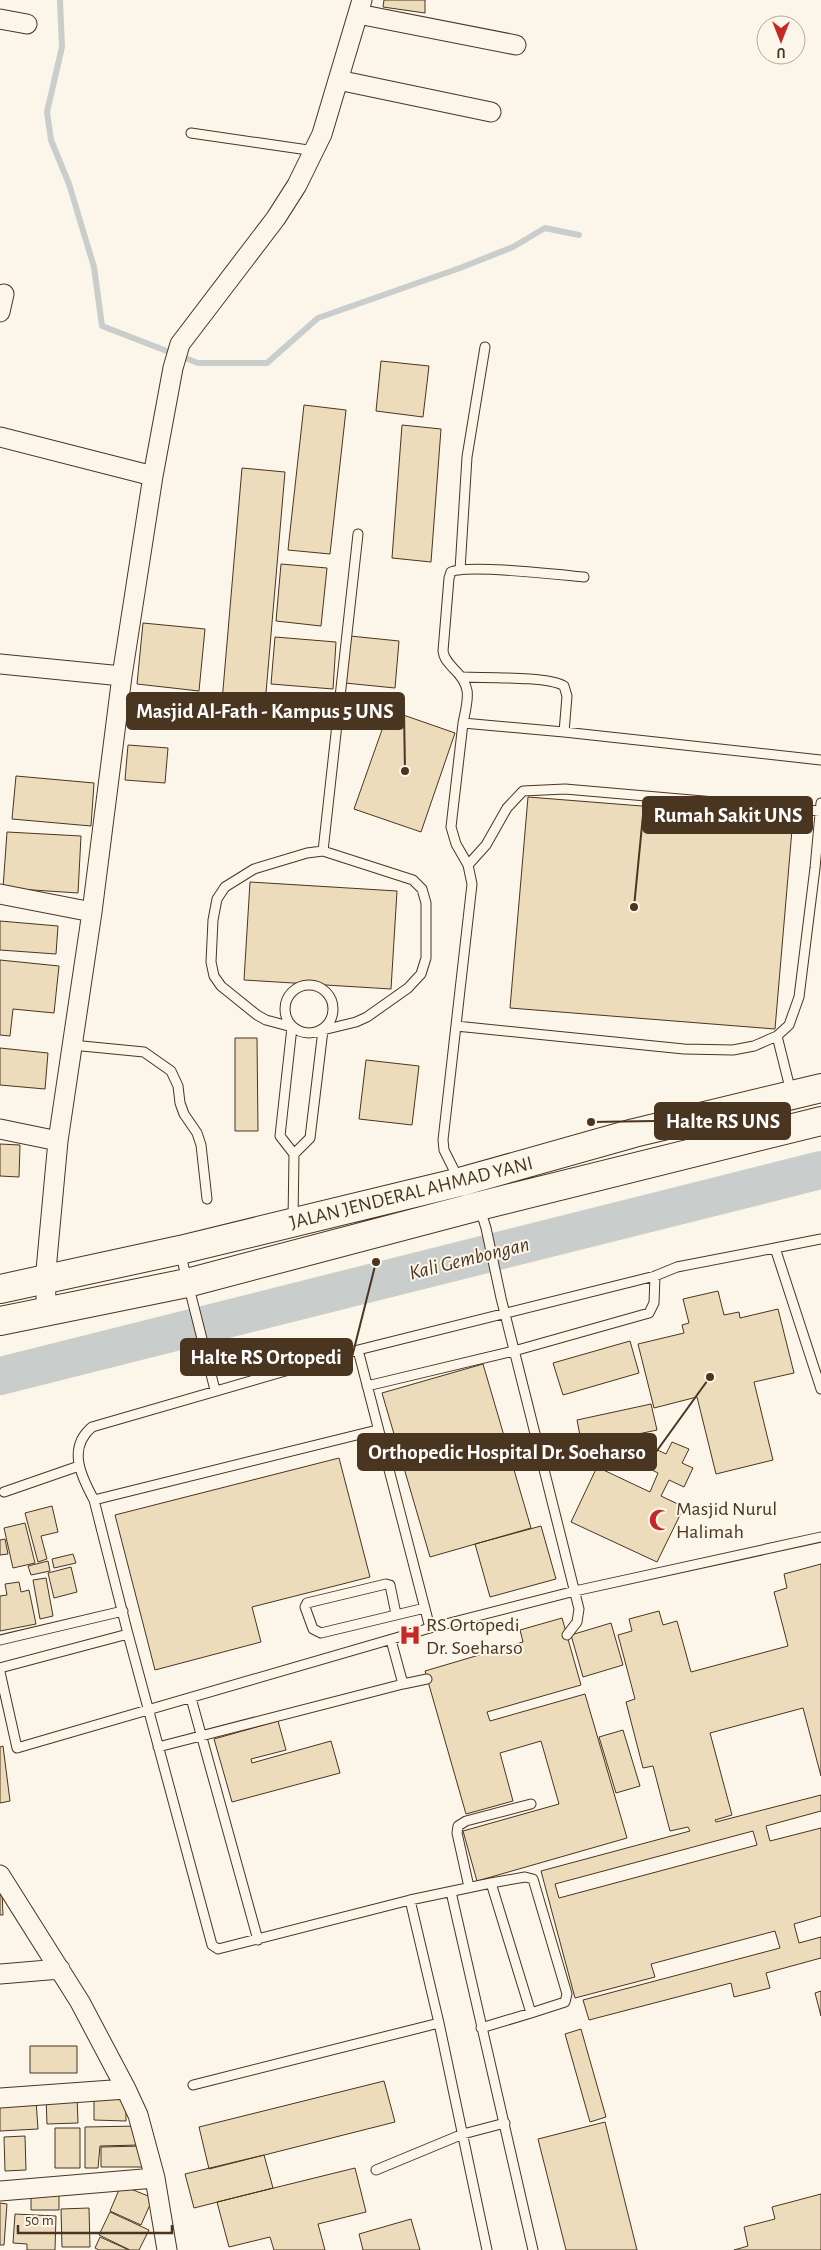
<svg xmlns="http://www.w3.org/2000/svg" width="821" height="2250" viewBox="0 0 821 2250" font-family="'Alegreya Sans',sans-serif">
<rect width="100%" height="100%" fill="#fbf6e9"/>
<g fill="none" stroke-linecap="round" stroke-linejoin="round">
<path stroke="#c9cecd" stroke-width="6" d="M 60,0 L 62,47 L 47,112 L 51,140 L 69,184 L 94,267 L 102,326 L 198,363 L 267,363 L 318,318 L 460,268 L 513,247 L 545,228 L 579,235"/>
<path stroke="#c9cecd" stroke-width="38" d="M 0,1376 L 821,1170"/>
</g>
<path fill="#ecdcbc" stroke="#4a3520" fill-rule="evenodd" d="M 384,0 L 425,0 L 425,13 L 383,7 Z
M 381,361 L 429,366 L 423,417 L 376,411 Z
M 304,405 L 346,410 L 330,554 L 288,550 Z
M 402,425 L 441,429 L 431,562 L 392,558 Z
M 242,468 L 285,472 L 264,716 L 221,713 Z
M 281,564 L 327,568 L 321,626 L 276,621 Z
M 143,623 L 205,629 L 199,691 L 137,684 Z
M 350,636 L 399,641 L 395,688 L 345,683 Z
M 275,637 L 336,642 L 333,689 L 271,684 Z
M 389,710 L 455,733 L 421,832 L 354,809 Z
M 128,745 L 168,748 L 165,783 L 125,780 Z
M 16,776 L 94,783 L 91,826 L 12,819 Z
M 528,797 L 793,818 L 775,1029 L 510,1008 Z
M 7,832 L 81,836 L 78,893 L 3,888 Z
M 250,882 L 397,891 L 391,989 L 244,980 Z
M 0,921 L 58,926 L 56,954 L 0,950 Z
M 0,960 L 59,966 L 54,1013 L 13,1009 L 10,1036 L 0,1035 Z
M 235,1038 L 257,1038 L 258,1131 L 235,1131 Z
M 0,1048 L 48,1053 L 45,1089 L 0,1085 Z
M 366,1060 L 419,1066 L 412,1125 L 359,1119 Z
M 0,1144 L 20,1145 L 19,1177 L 0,1176 Z
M 718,1291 L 724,1315 L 739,1312 L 740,1318 L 778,1309 L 794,1373 L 754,1382 L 773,1460 L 716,1474 L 697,1397 L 654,1408 L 638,1344 L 684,1333 L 682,1325 L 689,1323 L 683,1299 Z
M 630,1341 L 639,1373 L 563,1395 L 553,1363 Z
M 483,1364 L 531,1528 L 430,1557 L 382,1393 Z
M 651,1404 L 657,1430 L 582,1446 L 577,1420 Z
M 672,1442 L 689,1449 L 682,1463 L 693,1468 L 684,1487 L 669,1480 L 661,1496 L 684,1507 L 657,1562 L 571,1522 L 597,1467 L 650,1492 L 658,1473 L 642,1465 L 651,1447 L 666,1454 Z
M 339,1458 L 370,1577 L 252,1607 L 261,1642 L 155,1670 L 115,1515 Z
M 52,1506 L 58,1532 L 41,1536 L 47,1559 L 38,1562 L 25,1513 Z
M 25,1523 L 35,1563 L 13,1568 L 4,1528 Z
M 541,1526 L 556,1579 L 490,1597 L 475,1544 Z
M 5,1539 L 8,1554 L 0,1555 L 0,1540 Z
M 73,1554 L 76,1563 L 54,1568 L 52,1559 Z
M 48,1561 L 50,1571 L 31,1575 L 28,1566 Z
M 821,1564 L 821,1776 L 803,1708 L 710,1733 L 732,1815 L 715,1820 L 716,1822 L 821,1795 L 821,1811 L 766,1826 L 770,1841 L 821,1828 L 821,1916 L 794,1924 L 799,1943 L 821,1937 L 821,1958 L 766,1973 L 770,1988 L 734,1997 L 731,1983 L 589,2020 L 583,2000 L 780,1948 L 775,1931 L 651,1964 L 655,1977 L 575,1998 L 541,1871 L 690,1831 L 688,1827 L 670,1831 L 653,1766 L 643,1768 L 626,1702 L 635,1699 L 618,1635 L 632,1631 L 629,1619 L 659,1611 L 663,1625 L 677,1621 L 691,1672 L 788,1646 L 774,1592 L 787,1588 L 784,1574 ZM 753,1831 L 757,1845 L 559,1898 L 555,1884 Z
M 71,1567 L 77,1592 L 54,1598 L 48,1573 Z
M 46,1578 L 53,1616 L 40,1619 L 33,1580 Z
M 19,1582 L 21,1592 L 29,1590 L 36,1624 L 0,1631 L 0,1596 L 7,1595 L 5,1584 Z
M 562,1618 L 581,1685 L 487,1712 L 490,1721 L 585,1694 L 627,1838 L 477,1881 L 463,1831 L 559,1804 L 541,1741 L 500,1753 L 513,1801 L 466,1814 L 425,1671 L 523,1642 L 520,1630 Z
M 611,1623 L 623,1665 L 583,1677 L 571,1635 Z
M 278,1721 L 286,1750 L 251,1759 L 252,1763 L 331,1741 L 340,1773 L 232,1802 L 214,1739 Z
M 623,1730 L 640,1786 L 616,1793 L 599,1737 Z
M 3,1746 L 10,1801 L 0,1803 L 0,1747 Z
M 0,1892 L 2,1892 L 3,1915 L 0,1915 Z
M 821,1991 L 821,2016 L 815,1993 Z
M 581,2029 L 606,2117 L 590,2122 L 565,2034 Z
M 30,2046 L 77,2046 L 77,2073 L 30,2073 Z
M 384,2081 L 395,2122 L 209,2169 L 199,2127 Z
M 77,2096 L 78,2123 L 47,2124 L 46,2097 Z
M 94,2097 L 126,2097 L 126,2121 L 94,2120 Z
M 36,2100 L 38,2129 L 0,2131 L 0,2102 Z
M 605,2122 L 637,2250 L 566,2250 L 538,2139 Z
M 139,2126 L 139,2145 L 100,2146 L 98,2168 L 85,2168 L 85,2127 Z
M 55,2128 L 80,2128 L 80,2168 L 55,2168 Z
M 25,2136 L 26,2170 L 5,2171 L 4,2137 Z
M 143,2146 L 144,2167 L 101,2167 L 101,2147 Z
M 264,2155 L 273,2188 L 194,2208 L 185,2174 Z
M 355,2168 L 366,2212 L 318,2224 L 325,2250 L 274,2250 L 270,2237 L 229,2247 L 217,2202 Z
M 121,2185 L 153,2198 L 141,2225 L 110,2211 Z
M 821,2194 L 821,2250 L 734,2250 L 748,2246 L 744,2227 L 775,2219 L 772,2207 Z
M 31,2195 L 59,2195 L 59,2210 L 31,2210 Z
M 0,2203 L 7,2204 L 4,2245 L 0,2245 Z
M 89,2208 L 90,2247 L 62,2247 L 61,2209 Z
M 110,2212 L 149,2230 L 139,2250 L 130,2250 L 99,2235 Z
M 15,2214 L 56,2216 L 55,2250 L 27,2250 L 27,2244 L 13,2243 Z
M 411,2219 L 420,2250 L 363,2250 L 359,2234 Z
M 100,2237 L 129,2250 L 99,2250 L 95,2248 Z"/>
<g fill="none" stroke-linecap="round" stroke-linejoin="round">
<g stroke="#4a3520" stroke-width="11">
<path id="service" d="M 191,133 L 315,151
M 460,570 L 467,457 L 485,347
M 463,677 C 484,678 549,676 564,686 L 567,696 L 564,732
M 463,723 C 468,698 473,687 453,668 C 448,662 444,659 443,651 L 449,578 L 451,572 C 466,564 562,575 584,577
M 323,851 L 358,534
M 468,865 L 486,845 L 507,808 L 523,791 L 565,789 L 820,811
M285 1009a24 24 0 1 1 48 0a24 24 0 1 1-48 0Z
M 456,1026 L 684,1049 L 733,1050 L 754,1046 L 777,1036 L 789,1025 L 799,997 L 815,868 L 821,803
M 777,1036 L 791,1092
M 72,1045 L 144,1052 L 171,1071 L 178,1086 L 180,1103 L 184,1114 L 197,1133 L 201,1145 L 207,1199
M 458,1178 L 444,1150 L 443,1140 L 472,884 L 468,865 L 456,844 L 451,827 L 463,723 L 564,732 L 821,760
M 480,1209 L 486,1228 L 501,1298 L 579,1609 L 577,1622 L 567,1635
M 293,1220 L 294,1154 L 280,1136 L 292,1027 L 266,1020 L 257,1015 L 221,986 L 214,976 L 211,962 L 213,920 L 217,899 L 225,887 L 254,869 L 307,853 L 323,851 L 413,880 L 422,889 L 426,903 L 426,958 L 421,974 L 408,988 L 367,1017 L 356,1022 L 323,1030 L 310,1138 L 294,1154
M 775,1248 L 821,1239
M 180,1252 L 215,1390
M 367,1386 L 514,1351 L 649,1313 L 654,1303 L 655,1276
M 4,1492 L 79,1466
M 94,1500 C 81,1476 67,1448 92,1427 L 358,1350
M 396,1614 L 390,1585 L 386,1584 L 307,1603 L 305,1607 L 313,1629 L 321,1633 L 425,1608
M 430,1628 L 358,1350 L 655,1276 L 677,1267 L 775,1248 L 821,1389
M 128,1634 L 94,1500 L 377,1430
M 0,1640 L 123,1611
M 391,1640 L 403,1684
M 0,1668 L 128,1634 L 212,1945 L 218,1949 L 410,1900 L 491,1883 L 531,2013 L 481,2028
M 0,1672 L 17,1748 L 430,1628 L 575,1591 L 821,1537
M 191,1698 L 258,1940
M 158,1747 L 403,1684 L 427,1679
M 491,1883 L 525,1877 L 533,1879 L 567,1994 L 565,2002 L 531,2013
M 469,1887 L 457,1833 L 458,1826 L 466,1821 L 531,1804
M 451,1892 L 533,2250
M 410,1900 L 439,2023 L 487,2250
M 193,2085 L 439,2023
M 376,2170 L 463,2134 L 505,2123"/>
</g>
<g stroke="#4a3520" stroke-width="21">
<path id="minor" d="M 358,14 L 516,45
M 0,19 L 27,24
M 338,80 L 491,112
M 0,312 L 4,294
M 0,437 L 153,476
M 0,664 L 122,676
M 0,894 L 92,912
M 0,1129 L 58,1141
M 47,1313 L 45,1281 L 58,1141 L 92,912 L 122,676 L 153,476 L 173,368 L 180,344 L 276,218 L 297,185 L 322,134 L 362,0
M 0,1875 L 80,2002 L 126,2089 L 138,2115 L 155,2178 L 167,2250
M 0,1974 L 60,1969
M 0,2098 L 126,2089
M 0,2191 L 155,2178"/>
</g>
<g stroke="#4a3520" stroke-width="30">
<path id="trunk" d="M 0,1289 L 180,1250 L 460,1182 L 634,1133 L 821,1088
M 0,1321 L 187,1283 L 479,1206 L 821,1121"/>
</g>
<use href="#service" stroke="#fbf6e9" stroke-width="9"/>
<use href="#minor" stroke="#fbf6e9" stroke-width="19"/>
<use href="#trunk" stroke="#fbf6e9" stroke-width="28"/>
</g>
<defs>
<g id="mosque-bare" transform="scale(1.725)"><path d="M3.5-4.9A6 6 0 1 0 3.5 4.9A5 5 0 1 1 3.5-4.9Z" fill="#c62828" stroke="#fbf6e9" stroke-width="2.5" paint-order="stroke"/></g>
<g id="hospital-bare" transform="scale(1.725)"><path d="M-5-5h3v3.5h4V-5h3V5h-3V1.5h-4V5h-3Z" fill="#c62828" stroke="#fbf6e9" stroke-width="2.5" paint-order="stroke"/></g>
</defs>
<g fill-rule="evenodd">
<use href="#mosque-bare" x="660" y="1520"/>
<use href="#hospital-bare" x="410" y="1635"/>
</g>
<g text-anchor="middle" stroke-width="4" stroke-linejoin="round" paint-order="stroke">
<g font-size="20" fill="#4a3520" stroke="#fbf6e9">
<text transform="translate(411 1192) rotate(-14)" y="7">JALAN JENDERAL AHMAD YANI</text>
</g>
<g font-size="20" fill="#4a3520" stroke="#fbf6e9" text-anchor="start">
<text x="676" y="1515">Masjid Nurul<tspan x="676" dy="23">Halimah</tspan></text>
<text x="426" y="1631">RS Ortopedi<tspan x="426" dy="23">Dr. Soeharso</tspan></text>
</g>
<g font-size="21" font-style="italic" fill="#4a3520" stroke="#fbf6e9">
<text transform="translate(469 1258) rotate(-14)" y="7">Kali Gembongan</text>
</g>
</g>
<path fill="none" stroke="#4a3520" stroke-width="2" d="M405 771L404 711M634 907L643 815M591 1122L655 1121M376 1262L352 1357M710 1377L656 1452"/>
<g fill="#4a3520" stroke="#fbf6e9" stroke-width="2">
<circle cx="405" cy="771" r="5"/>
<circle cx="634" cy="907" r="5"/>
<circle cx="591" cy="1122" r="5"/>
<circle cx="376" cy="1262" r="5"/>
<circle cx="710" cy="1377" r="5"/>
</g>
<g fill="#4a3520" stroke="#4a3520" stroke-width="2">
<rect x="127" y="693" width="277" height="36" rx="5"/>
<rect x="643" y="797" width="169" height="36" rx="5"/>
<rect x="655" y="1103" width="135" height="36" rx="5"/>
<rect x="181" y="1339" width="171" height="36" rx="5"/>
<rect x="358" y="1434" width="298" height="36" rx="5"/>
</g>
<g font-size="21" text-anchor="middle" font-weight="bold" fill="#fff">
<text x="265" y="718">Masjid Al-Fath - Kampus 5 UNS</text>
<text x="728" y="822">Rumah Sakit UNS</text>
<text x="723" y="1128">Halte RS UNS</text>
<text x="266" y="1364">Halte RS Ortopedi</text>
<text x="507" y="1459">Orthopedic Hospital Dr. Soeharso</text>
</g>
<g transform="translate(781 40) rotate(180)"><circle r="24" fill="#fbf6e9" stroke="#b4a999"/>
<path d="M0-4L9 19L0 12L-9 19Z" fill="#c62828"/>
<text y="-8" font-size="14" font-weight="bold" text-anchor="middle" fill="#4a3520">U</text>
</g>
<path d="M18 2225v8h154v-8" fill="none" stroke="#4a3520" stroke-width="2.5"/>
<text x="25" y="2225" font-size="15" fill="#4a3520" stroke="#fbf6e9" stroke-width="4" paint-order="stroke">50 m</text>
</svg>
